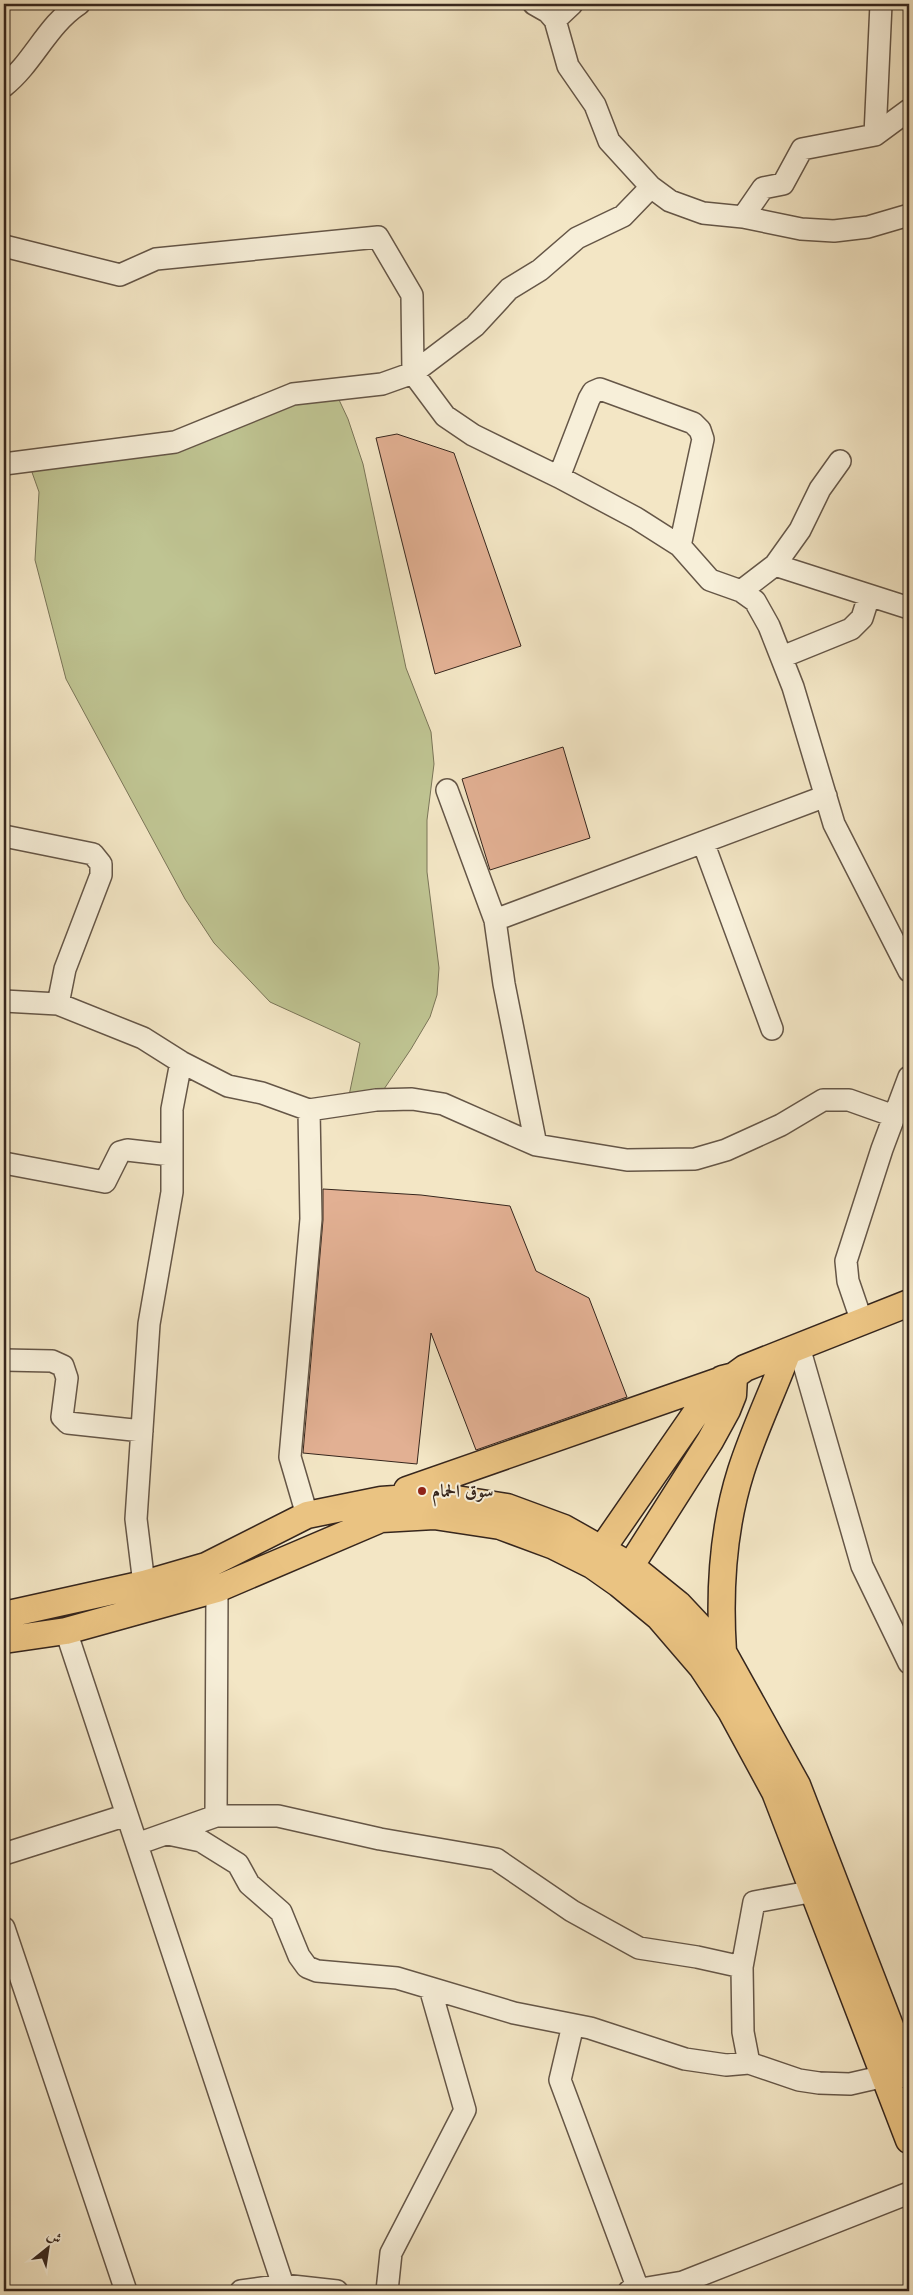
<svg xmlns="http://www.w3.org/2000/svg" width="913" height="2295" viewBox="0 0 913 2295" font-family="Cardo,Amiri,serif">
<rect width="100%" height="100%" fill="#f3e6c5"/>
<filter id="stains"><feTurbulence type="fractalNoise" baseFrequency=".004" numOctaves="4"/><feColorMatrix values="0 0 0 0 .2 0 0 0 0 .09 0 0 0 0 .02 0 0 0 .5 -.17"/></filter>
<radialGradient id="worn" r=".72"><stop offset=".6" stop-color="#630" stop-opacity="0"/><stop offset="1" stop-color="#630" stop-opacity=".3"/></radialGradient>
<path fill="#bfc492" stroke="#7a7558" d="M 333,387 L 348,419 L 363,464 L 406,668 L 431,732 L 434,764 L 427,820 L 427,872 L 439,968 L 437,995 L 430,1017 L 411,1049 L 380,1095 L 347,1105 L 360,1043 L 270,1002 L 214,943 L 185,899 L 66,679 L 35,560 L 39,492 L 28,461 L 175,442 Z"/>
<path fill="#e2b093" stroke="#36261d" d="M 397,434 L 454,453 L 521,646 L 435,674 L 376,438 Z
M 563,747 L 590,838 L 490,870 L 462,779 Z
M 323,1189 L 421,1195 L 510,1206 L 536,1271 L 589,1298 L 627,1397 L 476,1450 L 431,1333 L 417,1464 L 303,1453 L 323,1220 Z"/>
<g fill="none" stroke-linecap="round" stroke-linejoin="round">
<g stroke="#655647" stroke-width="24">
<path id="minor" d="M 534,4 L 548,12 L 555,20 L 568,66 L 595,105 L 609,141 L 651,187 L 670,201 L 703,213 L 743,217 L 801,229 L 834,231 L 868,227 L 909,215
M 555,20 L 572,4
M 4,86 C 33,63 47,25 79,4
M 875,135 L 881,4
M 743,217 L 763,188 L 783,184 L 802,149 L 875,135 L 909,110
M 4,246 L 120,275 L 156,259 L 378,237 L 412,295 L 413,373 L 445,416 L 473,435 L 559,477 L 636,518 L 680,546 L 710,580 L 741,591 L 755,601 L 769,626 L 793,687 L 834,824 L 909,971
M 4,464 L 175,442 L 293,394 L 382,384 L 413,373 L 475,326 L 509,289 L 540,270 L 577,238 L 623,216 L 651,187
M 559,477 L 589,399 L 593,392 L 600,389 L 693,423 L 700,430 L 703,439 L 680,546
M 775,565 L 909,608
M 741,591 L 775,565 L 800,530 L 820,489 L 840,461
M 782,657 L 851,629 L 862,618 L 869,596
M 447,790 L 495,920 L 504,984 L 536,1145
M 4,836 L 93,854 L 101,864 L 101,875 L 65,969 L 58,1004
M 703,842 L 772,1029
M 495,920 L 826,796
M 4,1001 L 58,1004 L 143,1038 L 181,1062 L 228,1086 L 262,1093 L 309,1110 L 376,1100 L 412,1099 L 443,1104 L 536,1145 L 627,1160 L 695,1159 L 726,1150 L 781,1125 L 823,1100 L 849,1100 L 894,1116
M 4,1163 L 105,1182 L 120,1152 L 127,1150 L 171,1155
M 862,1322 L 848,1281 L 846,1261 L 882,1149 L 909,1077
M 799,1347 L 862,1566 L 909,1663
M 4,1360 L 52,1361 L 63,1366 L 67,1378 L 62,1417 L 68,1423 L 142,1431
M 307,1515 L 290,1457 L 311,1219 L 309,1110
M 144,1584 L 136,1519 L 149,1324 L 172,1192 L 172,1109 L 181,1062
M 66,1631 L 283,2285
M 216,1816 L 278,1816 L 380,1839 L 496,1859 L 572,1911 L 639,1948 L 697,1957 L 742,1967
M 168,1834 L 201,1841 L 238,1864 L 249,1884 L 281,1912 L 299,1956 L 307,1967 L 317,1971 L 397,1978 L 514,2013 L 590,2028 L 685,2059 L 726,2065 L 749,2063 L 799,2080 L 819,2083 L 850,2084 L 885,2076
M 137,1844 L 216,1816 L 217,1589
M 4,1854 L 127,1815
M 4,1928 L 126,2291
M 573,2025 L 560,2080 L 638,2289
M 749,2063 L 743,2032 L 742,1967 L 754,1902 L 815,1891
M 241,2291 L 283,2285 L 337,2291
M 387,2291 L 391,2253 L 465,2110 L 430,1988
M 629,2291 L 683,2282 L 909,2193"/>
</g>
<g stroke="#36261d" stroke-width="29">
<path id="major" d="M 407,1490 L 722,1380
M 593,1562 L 703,1403 L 722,1379 L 734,1376 L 745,1368 L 909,1303
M 621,1581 L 710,1441 L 727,1410 L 733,1395 L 734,1376
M 4,1615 L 144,1584 L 206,1566 L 307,1515 L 381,1500 L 437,1496 L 507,1507 L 564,1528 L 631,1566 L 678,1604 L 723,1652 L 797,1785 L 909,2075
M 4,1640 L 66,1631 L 217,1589 L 381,1519 L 434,1516 L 500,1526 L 554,1546 L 592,1565 L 619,1584 L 659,1617 L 702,1667 L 731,1711 L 775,1792 L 909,2140
M 723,1652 C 719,1591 722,1531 741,1471 C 754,1430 773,1391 788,1351"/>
</g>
<use href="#minor" stroke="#f7efd9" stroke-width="21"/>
<use href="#major" stroke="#eac382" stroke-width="26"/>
</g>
<circle fill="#8f2418" stroke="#f7efd9" stroke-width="2" cx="422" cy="1491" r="5"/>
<g text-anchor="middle" stroke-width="4" stroke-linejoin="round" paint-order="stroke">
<g font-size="18" font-weight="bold" fill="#36261d" stroke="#f7efd9" text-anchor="start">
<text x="432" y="1497">سوق الحمام</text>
</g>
</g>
<rect width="913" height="2295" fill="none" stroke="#f3e6c5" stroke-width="20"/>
<rect x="5" y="5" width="903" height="2285" fill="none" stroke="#36261d" stroke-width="2.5"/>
<rect x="10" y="10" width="893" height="2275" fill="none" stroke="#36261d"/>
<g transform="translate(48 2248) rotate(30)" stroke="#f7efd9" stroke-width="4" paint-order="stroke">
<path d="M0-4L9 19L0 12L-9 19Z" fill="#36261d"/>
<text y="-8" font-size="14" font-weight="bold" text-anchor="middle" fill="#36261d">ش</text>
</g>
<rect width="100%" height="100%" filter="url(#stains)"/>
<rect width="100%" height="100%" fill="url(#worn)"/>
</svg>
